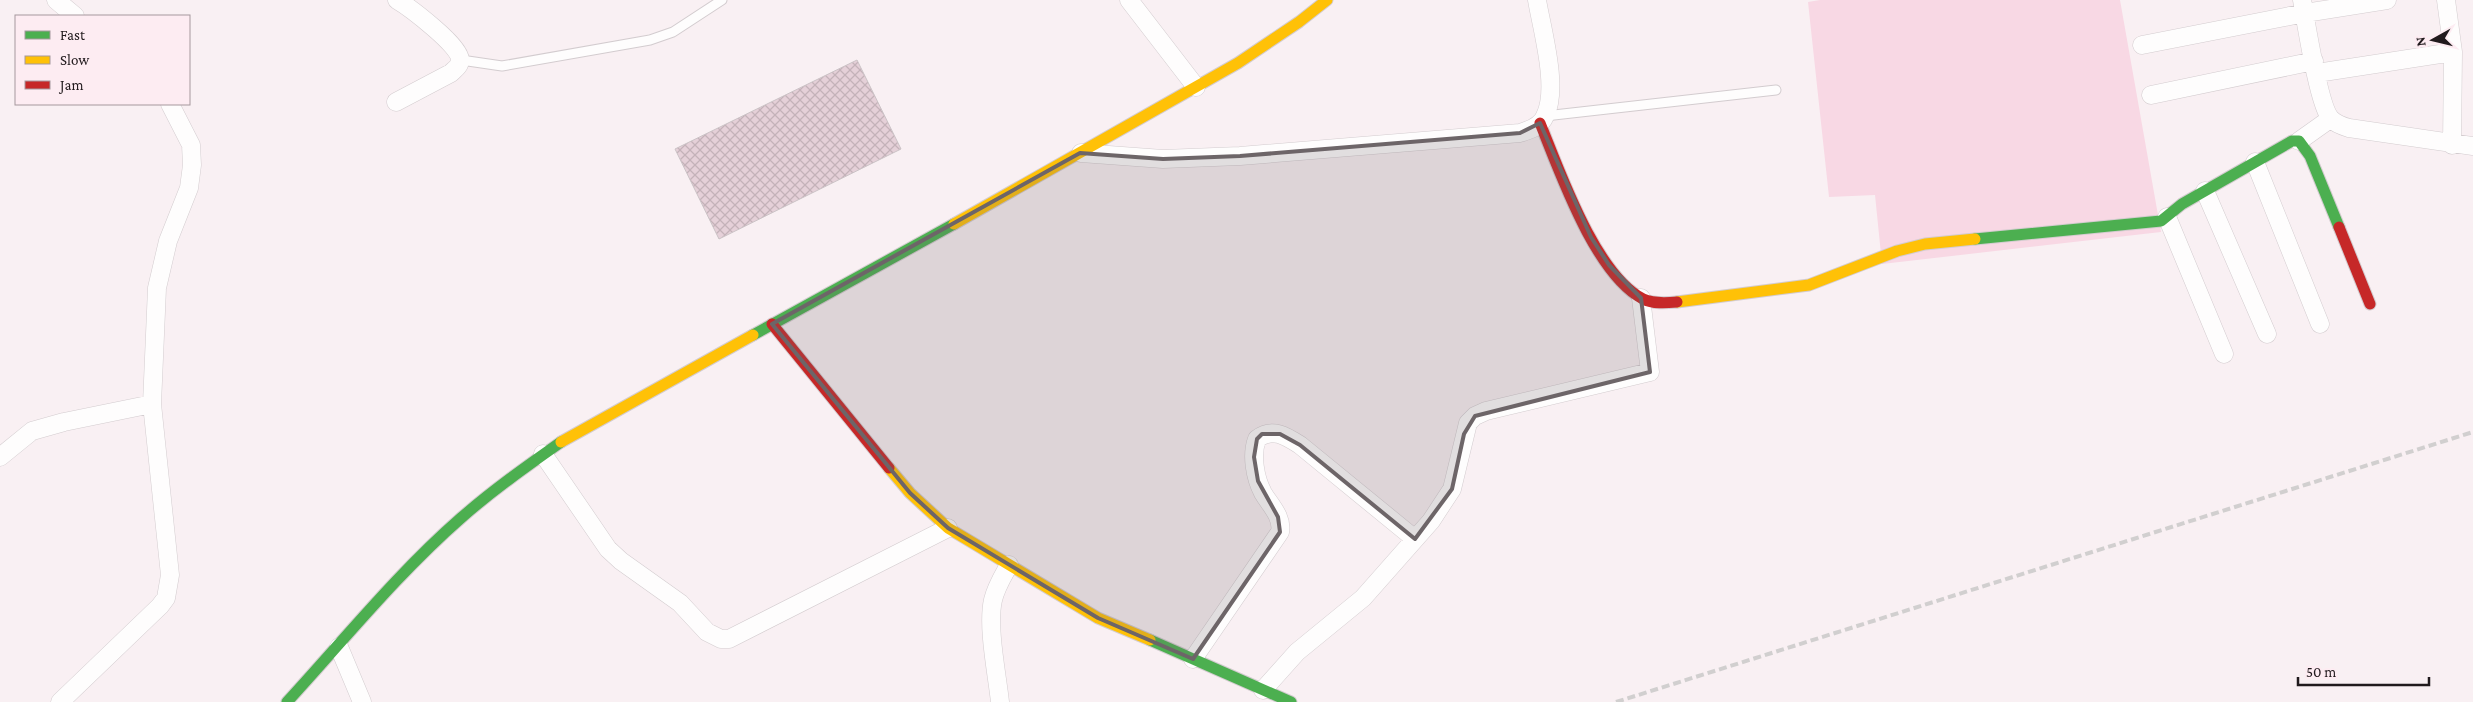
<svg xmlns="http://www.w3.org/2000/svg" width="2473" height="702" viewBox="0 0 2473 702" font-family="'Crimson Pro',serif">
<defs>
<pattern id="building-cross-hatch" width="8" height="8" patternUnits="userSpaceOnUse" patternTransform="scale(1.25)"><rect width="8" height="8" fill="#e5d0d8"/><path d="M0 0l8 8M0 8l8-8" fill="none" stroke="#c4b2b9"/></pattern>
</defs>
<rect width="100%" height="100%" fill="#f9f0f3"/>
<path fill="#f8d8e4" d="M 1820,0 L 2120,0 L 2161,232 L 1882,264 L 1875,195 L 1829,197 L 1808,2 Z"/>
<path fill="url(#building-cross-hatch)" stroke="#cbc3c6" d="M 857,60 L 901,149 L 719,239 L 675,149 Z"/>
<g fill="none" stroke-linecap="round" stroke-linejoin="round">
<g stroke="#d3cccf" stroke-width="11">
<path id="lane" d="M 461,60 L 502,66 L 650,40 L 673,32 L 722,0
M 1545,116 L 1776,90"/>
</g>
<g stroke="#d3cccf" stroke-width="19">
<path id="street" d="M 56,0 L 75,16
M 1129,0 L 1196,87
M 2302,0 C 2306,22 2319,107 2331,119 C 2336,124 2342,126 2349,128 L 2473,146
M 2446,0 L 2453,52 L 2452,145
M 2142,45 L 2305,13 L 2387,0
M 2317,73 L 2453,52
M 2151,95 L 2314,61
M 396,102 L 451,73 C 455,69 460,66 460,60 C 462,47 409,7 397,0
M 2299,141 L 2330,119
M 1081,153 L 1163,159 L 1240,156 L 1520,133 C 1530,130 1541,126 1545,116 C 1559,88 1542,30 1537,0
M 2255,162 L 2320,324
M 2205,191 L 2267,334
M 2167,217 L 2224,354
M 543,454 L 608,549 L 621,561 L 680,603 L 707,632 L 721,639 L 729,639 L 948,528
M 0,457 L 32,431 L 64,422 L 152,404
M 339,647 L 362,702
M 1193,659 L 1280,532 C 1283,517 1270,505 1263,493 C 1255,478 1251,455 1257,439 C 1272,427 1286,436 1300,445 L 1415,539
M 1263,690 L 1297,652 L 1363,598 L 1431,521 L 1452,489 L 1468,423 L 1475,416 L 1486,411 L 1650,372 L 1641,298
M 60,702 L 160,606 L 166,598 L 170,575 L 152,404 L 157,288 L 168,241 L 189,188 L 192,165 L 191,145 L 170,104
M 1000,702 C 997,674 987,626 993,600 C 996,587 1003,576 1009,565"/>
</g>
<g stroke="#d3cccf" stroke-width="13">
<path id="fast" d="M 1975,239 L 2161,221 L 2182,204 L 2292,141 L 2299,141 L 2310,156 L 2339,227
M 753,335 L 954,224
M 1150,640 L 1291,702
M 287,702 C 344,640 398,573 461,518 C 493,490 527,466 561,442"/>
</g>
<g stroke="#d3cccf" stroke-width="13">
<path id="slow" d="M 954,224 L 1238,63 L 1299,22 L 1327,0
M 1677,302 L 1809,285 L 1897,251 L 1925,244 L 1975,239
M 561,442 L 753,335
M 889,468 L 910,493 L 948,528 L 1098,618 L 1150,640"/>
</g>
<g stroke="#d3cccf" stroke-width="13">
<path id="jam" d="M 1540,123 C 1560,172 1595,274 1643,299 C 1653,304 1666,303 1677,302
M 2339,227 L 2370,304
M 772,324 L 889,468"/>
</g>
<use href="#lane" stroke="#fefdfd" stroke-width="9"/>
<use href="#street" stroke="#fefdfd" stroke-width="18"/>
<use href="#fast" stroke="#4caf50" stroke-width="11"/>
<use href="#slow" stroke="#ffc107" stroke-width="11"/>
<use href="#jam" stroke="#c62828" stroke-width="11"/>
<path stroke="#d1cfcf" stroke-width="4" stroke-dasharray="8 4" stroke-linecap="butt" d="M 1616,702 L 2473,432"/>
</g>
<path fill="#6d6568" fill-opacity="0.2" stroke="#6d6568" stroke-width="4" stroke-linejoin="round" d="M 1540,123 L 1591,237 L 1609,265 L 1641,298 L 1650,372 L 1475,416 L 1464,434 L 1452,489 L 1415,539 L 1300,445 L 1280,434 L 1262,434 L 1257,439 L 1254,457 L 1258,481 L 1278,517 L 1280,532 L 1193,659 L 1098,618 L 948,528 L 910,493 L 772,324 L 1080,153 L 1163,159 L 1240,156 L 1520,133 Z"/>
<rect x="15" y="15" width="175" height="90" fill="#fdecf2" stroke="#a5989d"/>
<rect x="25" y="31" width="25" height="8" fill="#4caf50" stroke="#a5989d"/>
<text x="60" y="40" font-size="15" fill="#211a1d">Fast</text>
<rect x="25" y="56" width="25" height="8" fill="#ffc107" stroke="#a5989d"/>
<text x="60" y="65" font-size="15" fill="#211a1d">Slow</text>
<rect x="25" y="81" width="25" height="8" fill="#c62828" stroke="#a5989d"/>
<text x="60" y="90" font-size="15" fill="#211a1d">Jam</text>
<g transform="translate(2433 40) rotate(262)" stroke="#fdecf2" stroke-width="4" paint-order="stroke">
<path d="M0-4L9 19L0 12L-9 19Z" fill="#211a1d"/>
<text y="-8" font-size="14" font-weight="bold" text-anchor="middle" fill="#211a1d">N</text>
</g>
<path d="M2298 677v8h131v-8" fill="none" stroke="#211a1d" stroke-width="2.5"/>
<text x="2306" y="677" font-size="15" fill="#211a1d" stroke="#fdecf2" stroke-width="4" paint-order="stroke">50 m</text>
</svg>
